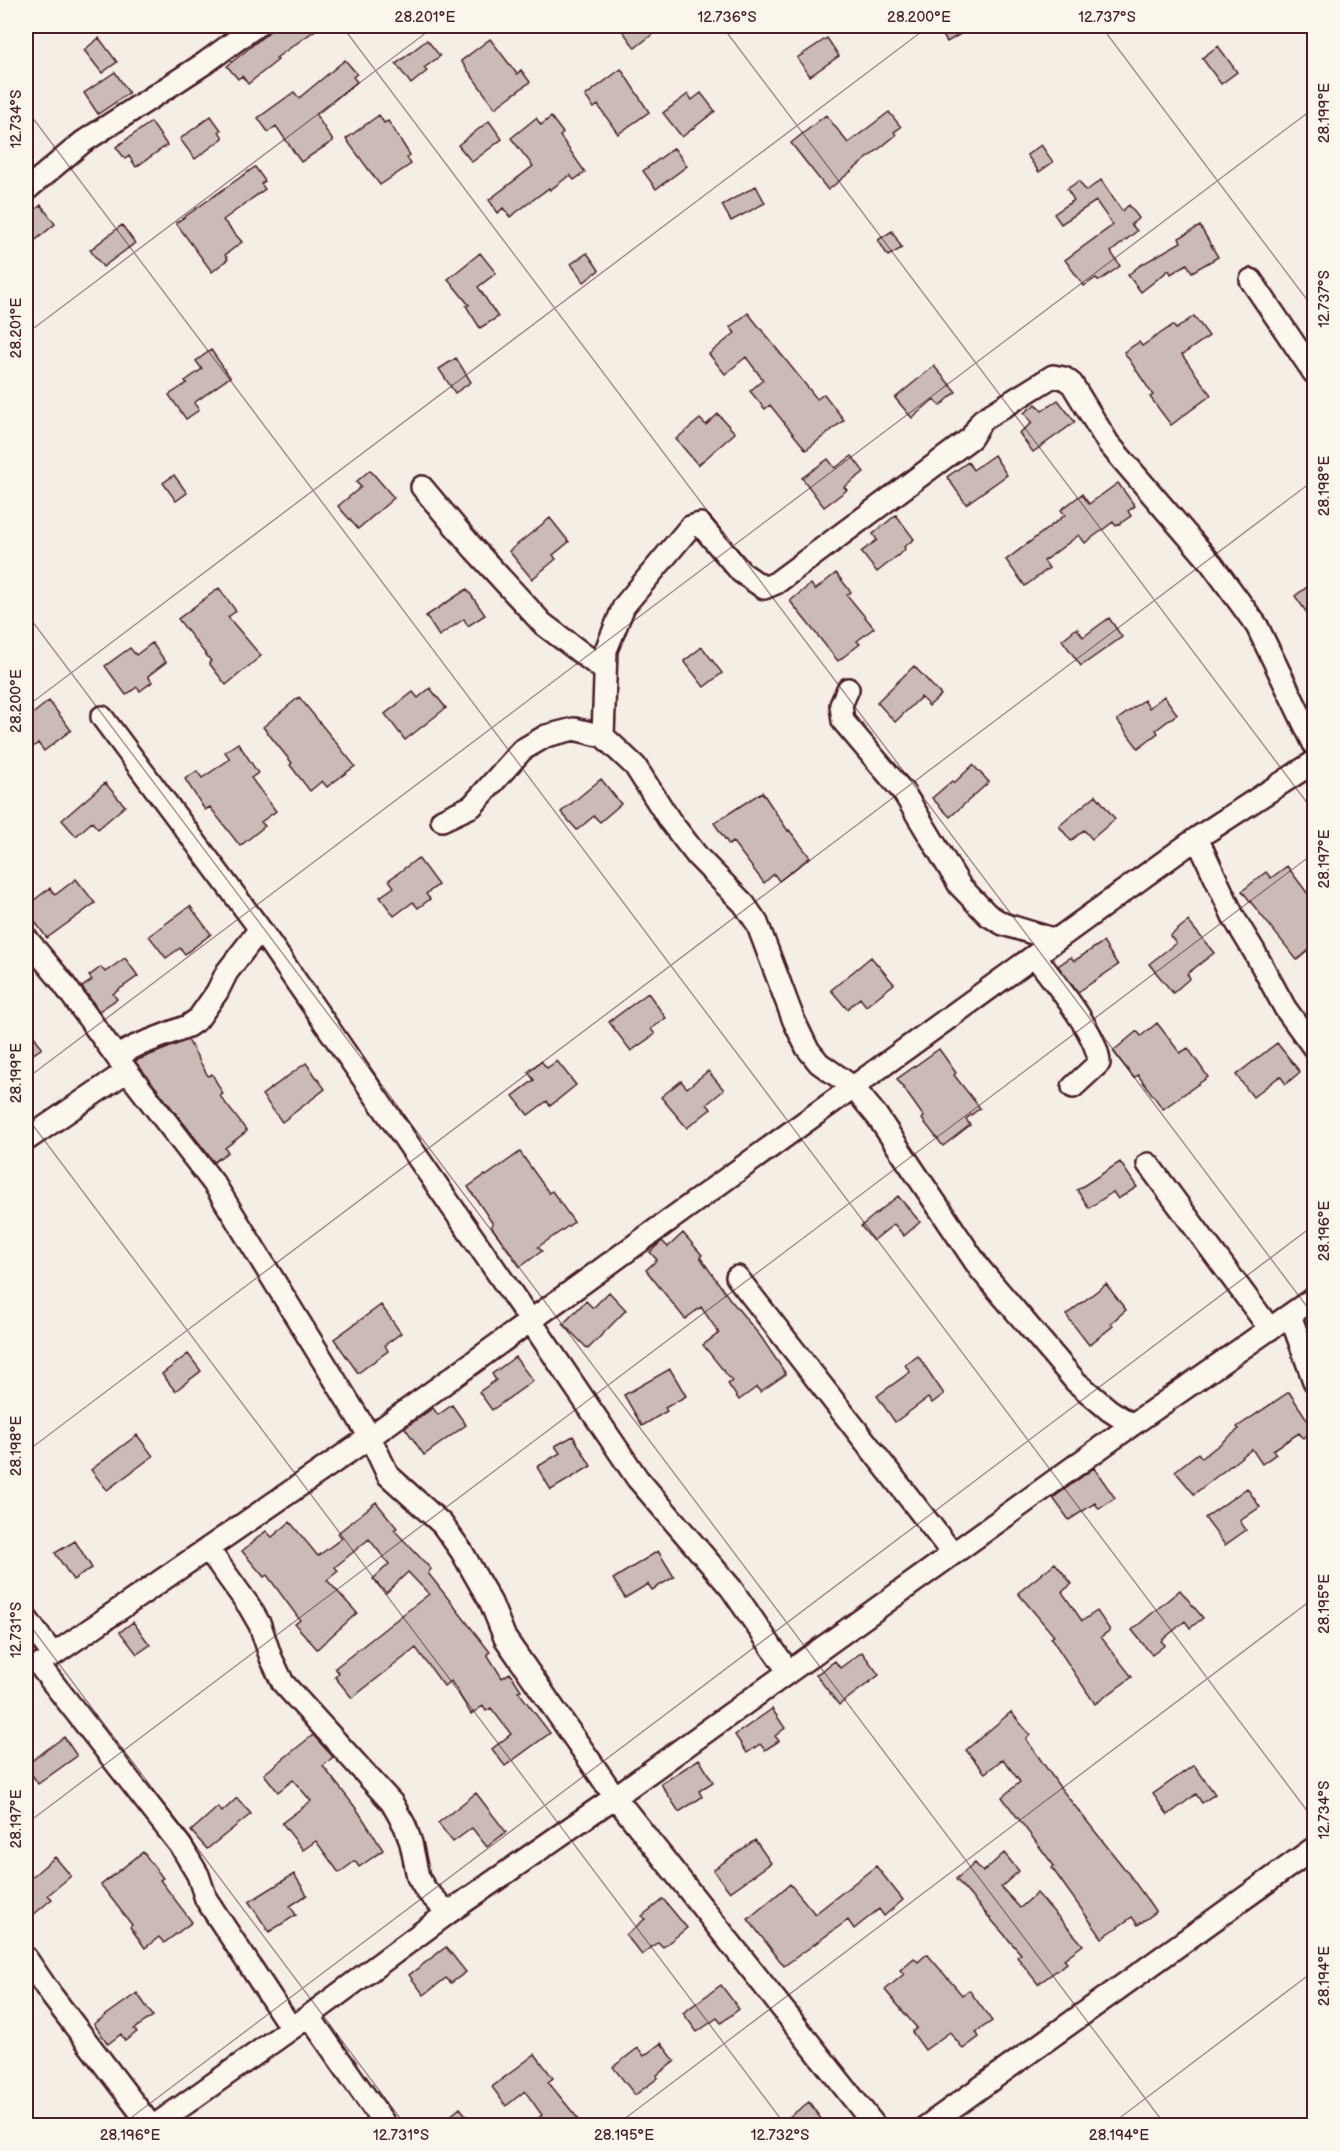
<svg xmlns="http://www.w3.org/2000/svg" width="1340" height="2151" viewBox="0 0 1340 2151" font-family="'Balsamiq Sans',sans-serif">
<rect width="100%" height="100%" fill="#f4eee4"/>
<filter id="ink" filterUnits="userSpaceOnUse"><feTurbulence type="fractalNoise" baseFrequency=".0167" numOctaves="2"/><feDisplacementMap in="SourceGraphic" scale="12" xChannelSelector="R" yChannelSelector="G"/><feConvolveMatrix kernelMatrix="1 2 1 2 8 2 1 2 1" color-interpolation-filters="sRGB"/></filter>
<g filter="url(#ink)">
<path fill="#cabbb6" stroke="#4a1f2b" stroke-width="1.5" d="M 269,26 L 321,26 L 276,58 L 278,60 L 248,84 L 242,76 L 238,79 L 227,66 L 269,32 Z
M 619,26 L 663,26 L 635,48 Z
M 937,26 L 974,26 L 947,42 Z
M 99,38 L 117,62 L 102,73 L 84,50 Z
M 827,38 L 839,56 L 810,76 L 797,58 Z
M 490,39 L 517,74 L 521,70 L 530,82 L 495,108 L 461,61 Z
M 427,40 L 440,56 L 424,68 L 427,71 L 411,84 L 396,64 Z
M 1218,46 L 1237,72 L 1221,84 L 1202,58 Z
M 345,60 L 357,74 L 353,77 L 357,82 L 316,115 L 333,141 L 301,162 L 276,126 L 268,132 L 258,118 L 294,92 L 299,98 Z
M 621,69 L 649,112 L 618,134 L 598,105 L 594,108 L 585,96 Z
M 115,72 L 129,93 L 98,114 L 84,93 Z
M 701,93 L 715,111 L 682,137 L 663,113 L 688,94 L 692,100 Z
M 889,112 L 901,127 L 894,132 L 896,135 L 828,190 L 791,143 L 826,115 L 848,143 Z
M 379,115 L 384,123 L 388,121 L 396,133 L 410,155 L 407,158 L 411,164 L 380,185 L 346,139 Z
M 211,116 L 221,130 L 219,131 L 223,138 L 195,159 L 180,139 Z
M 551,117 L 563,133 L 560,136 L 585,172 L 574,180 L 570,175 L 550,190 L 549,188 L 510,217 L 503,208 L 498,213 L 489,200 L 533,166 L 511,138 L 536,118 L 541,125 Z
M 489,121 L 502,139 L 472,162 L 458,145 Z
M 151,122 L 167,145 L 136,167 L 129,156 L 125,159 L 116,147 Z
M 1041,145 L 1053,162 L 1039,172 L 1027,155 Z
M 674,148 L 687,166 L 656,189 L 643,171 Z
M 255,167 L 265,181 L 261,184 L 265,189 L 223,220 L 242,242 L 225,255 L 228,259 L 212,272 L 176,223 Z
M 1101,180 L 1122,211 L 1129,205 L 1139,218 L 1131,224 L 1137,231 L 1111,252 L 1120,266 L 1099,281 L 1096,278 L 1084,286 L 1065,260 L 1113,225 L 1096,201 L 1061,224 L 1054,214 L 1074,200 L 1067,189 L 1079,181 L 1086,191 Z
M 756,186 L 765,203 L 731,221 L 722,205 Z
M 41,205 L 55,224 L 26,248 L 26,217 Z
M 122,225 L 135,243 L 103,267 L 90,250 Z
M 1200,226 L 1218,257 L 1192,272 L 1187,264 L 1171,274 L 1169,270 L 1141,292 L 1128,275 L 1139,266 L 1181,242 L 1179,238 Z
M 892,231 L 902,248 L 888,256 L 878,240 Z
M 480,253 L 496,273 L 478,287 L 498,317 L 480,328 L 466,306 L 469,305 L 448,279 Z
M 587,253 L 599,270 L 584,282 L 571,264 Z
M 748,313 L 817,399 L 824,394 L 844,420 L 806,450 L 770,405 L 765,409 L 750,391 L 763,380 L 746,357 L 725,374 L 709,354 L 735,333 L 730,327 Z
M 1194,316 L 1209,336 L 1182,355 L 1211,395 L 1171,425 L 1150,397 L 1153,395 L 1124,352 L 1139,342 L 1142,346 L 1173,325 L 1176,329 Z
M 211,350 L 230,377 L 194,403 L 199,410 L 186,419 L 169,395 L 187,383 L 185,381 L 202,369 L 196,361 Z
M 456,358 L 471,382 L 455,393 L 439,369 Z
M 934,366 L 956,392 L 940,406 L 934,399 L 912,418 L 895,398 Z
M 1058,400 L 1075,422 L 1033,452 L 1019,433 L 1032,423 L 1024,413 L 1036,404 L 1042,411 Z
M 718,414 L 735,433 L 698,465 L 676,439 L 700,419 L 706,425 Z
M 994,455 L 1007,475 L 966,504 L 947,477 L 968,462 L 973,470 Z
M 852,456 L 864,472 L 844,487 L 847,490 L 824,507 L 802,478 L 828,459 L 835,468 Z
M 370,470 L 394,498 L 358,529 L 338,506 L 361,487 L 356,482 Z
M 174,475 L 187,493 L 176,501 L 163,483 Z
M 1118,483 L 1135,506 L 1128,511 L 1131,516 L 1116,526 L 1113,522 L 1085,543 L 1079,535 L 1044,561 L 1049,568 L 1025,586 L 1006,560 L 1065,515 L 1061,510 L 1082,494 L 1089,504 Z
M 896,515 L 914,539 L 904,547 L 905,550 L 877,572 L 861,552 L 877,540 L 873,534 Z
M 550,518 L 569,542 L 553,555 L 556,559 L 532,579 L 509,551 Z
M 836,573 L 851,592 L 847,595 L 874,628 L 857,641 L 860,644 L 838,661 L 790,601 L 811,584 L 815,590 Z
M 1314,582 L 1314,623 L 1295,596 Z
M 219,588 L 236,611 L 228,617 L 261,656 L 226,685 L 209,663 L 211,661 L 178,619 Z
M 467,589 L 485,615 L 468,626 L 464,619 L 439,636 L 426,616 Z
M 1109,618 L 1122,637 L 1081,666 L 1062,640 L 1077,628 L 1083,637 Z
M 152,643 L 166,662 L 148,676 L 152,682 L 140,691 L 137,687 L 126,695 L 105,666 L 130,648 L 136,655 Z
M 702,647 L 722,673 L 704,687 L 684,661 Z
M 914,666 L 941,695 L 929,706 L 921,697 L 895,722 L 877,702 Z
M 430,688 L 446,708 L 405,740 L 385,714 L 413,692 L 418,698 Z
M 1164,696 L 1177,714 L 1156,730 L 1158,733 L 1138,748 L 1117,720 L 1144,700 L 1149,708 Z
M 299,697 L 355,766 L 327,787 L 322,781 L 310,791 L 290,765 L 292,763 L 263,727 Z
M 49,701 L 71,730 L 44,751 L 38,743 L 26,753 L 26,719 Z
M 238,743 L 258,773 L 251,778 L 276,811 L 261,822 L 265,826 L 240,846 L 210,807 L 205,810 L 185,779 L 197,771 L 202,778 L 230,759 L 225,752 Z
M 973,765 L 989,782 L 950,817 L 932,798 L 952,781 L 954,783 Z
M 601,779 L 621,804 L 600,822 L 594,816 L 577,830 L 561,812 Z
M 105,783 L 125,806 L 98,829 L 92,822 L 76,836 L 62,820 Z
M 762,792 L 788,831 L 789,830 L 810,857 L 779,881 L 774,874 L 764,883 L 733,842 L 729,845 L 714,823 Z
M 1096,795 L 1115,819 L 1092,839 L 1084,830 L 1071,841 L 1059,826 Z
M 418,858 L 438,885 L 426,894 L 430,899 L 418,908 L 413,902 L 394,916 L 380,897 L 394,887 L 389,880 Z
M 1287,866 L 1314,902 L 1314,946 L 1297,960 L 1242,891 L 1266,872 L 1271,878 Z
M 76,879 L 95,903 L 47,938 L 26,910 L 26,906 L 50,888 L 55,895 Z
M 190,906 L 211,934 L 185,954 L 180,948 L 166,958 L 149,936 Z
M 1188,921 L 1214,953 L 1187,974 L 1190,978 L 1173,993 L 1149,964 L 1176,943 L 1170,936 Z
M 1103,942 L 1118,965 L 1078,992 L 1058,966 L 1071,957 L 1074,961 Z
M 871,957 L 894,984 L 866,1006 L 860,998 L 847,1009 L 831,990 Z
M 125,958 L 138,976 L 113,994 L 117,999 L 99,1011 L 82,987 L 92,980 L 89,976 L 101,967 L 105,972 Z
M 648,993 L 666,1018 L 651,1029 L 655,1034 L 631,1051 L 609,1022 Z
M 1157,1023 L 1180,1053 L 1188,1048 L 1208,1077 L 1163,1109 L 1138,1075 L 1134,1078 L 1113,1051 L 1137,1031 L 1141,1036 Z
M 26,1024 L 42,1048 L 26,1059 Z
M 188,1040 L 208,1076 L 212,1074 L 223,1094 L 220,1096 L 247,1131 L 225,1148 L 228,1152 L 214,1162 L 135,1061 Z
M 1277,1043 L 1300,1072 L 1286,1084 L 1280,1076 L 1253,1097 L 1236,1075 Z
M 939,1049 L 956,1073 L 954,1075 L 980,1108 L 966,1119 L 970,1125 L 943,1146 L 922,1119 L 924,1117 L 897,1079 Z
M 541,1061 L 547,1068 L 557,1061 L 576,1085 L 550,1106 L 547,1101 L 528,1115 L 513,1096 L 534,1080 L 528,1072 Z
M 306,1063 L 325,1089 L 282,1122 L 262,1095 Z
M 708,1071 L 724,1090 L 707,1104 L 711,1109 L 687,1128 L 661,1097 L 681,1081 L 687,1088 Z
M 520,1152 L 549,1193 L 552,1191 L 574,1222 L 538,1247 L 542,1251 L 520,1267 L 491,1226 L 493,1224 L 468,1187 L 485,1175 L 486,1176 Z
M 1120,1162 L 1137,1187 L 1118,1199 L 1113,1192 L 1089,1208 L 1077,1190 Z
M 898,1196 L 920,1222 L 904,1236 L 894,1224 L 873,1241 L 861,1226 Z
M 683,1233 L 702,1255 L 700,1257 L 729,1298 L 761,1337 L 786,1374 L 760,1392 L 757,1387 L 739,1400 L 728,1384 L 732,1381 L 703,1345 L 719,1333 L 701,1307 L 685,1319 L 646,1270 L 657,1260 L 650,1252 L 662,1241 L 668,1247 Z
M 1106,1284 L 1126,1310 L 1111,1323 L 1113,1326 L 1089,1345 L 1066,1315 Z
M 609,1292 L 626,1310 L 588,1349 L 563,1324 L 586,1301 L 593,1308 Z
M 381,1305 L 401,1333 L 385,1345 L 388,1351 L 358,1373 L 334,1339 Z
M 188,1354 L 201,1371 L 175,1391 L 162,1374 Z
M 918,1356 L 944,1394 L 932,1403 L 928,1398 L 895,1422 L 877,1396 L 910,1372 L 905,1365 Z
M 515,1357 L 533,1381 L 492,1410 L 479,1392 L 496,1380 L 492,1374 Z
M 670,1369 L 686,1396 L 665,1408 L 667,1411 L 642,1426 L 624,1395 Z
M 1289,1392 L 1314,1430 L 1303,1438 L 1299,1433 L 1273,1450 L 1276,1454 L 1262,1464 L 1252,1449 L 1194,1494 L 1175,1471 L 1198,1453 L 1202,1458 L 1239,1429 L 1237,1427 Z
M 452,1405 L 466,1425 L 424,1455 L 405,1428 L 433,1408 L 438,1415 Z
M 137,1435 L 153,1456 L 107,1490 L 91,1470 Z
M 573,1436 L 591,1466 L 551,1490 L 537,1467 L 560,1453 L 555,1446 Z
M 1094,1468 L 1115,1498 L 1099,1509 L 1095,1503 L 1069,1520 L 1053,1498 Z
M 1247,1488 L 1260,1507 L 1240,1521 L 1246,1530 L 1225,1545 L 1205,1518 Z
M 376,1502 L 397,1528 L 394,1530 L 431,1569 L 428,1573 L 490,1652 L 487,1654 L 502,1678 L 510,1673 L 521,1690 L 518,1691 L 550,1733 L 505,1766 L 492,1749 L 511,1734 L 491,1708 L 486,1711 L 483,1706 L 471,1714 L 451,1681 L 444,1686 L 416,1648 L 352,1698 L 335,1677 L 339,1673 L 335,1668 L 429,1594 L 408,1572 L 386,1593 L 373,1579 L 389,1564 L 369,1539 L 335,1567 L 338,1571 L 327,1580 L 357,1613 L 317,1649 L 295,1624 L 300,1620 L 267,1575 L 264,1577 L 242,1551 L 266,1531 L 272,1537 L 290,1522 L 318,1556 L 342,1538 L 338,1533 Z
M 75,1541 L 92,1568 L 73,1580 L 55,1553 Z
M 658,1551 L 674,1577 L 652,1590 L 648,1584 L 625,1598 L 613,1579 Z
M 1055,1563 L 1072,1584 L 1062,1592 L 1082,1621 L 1097,1611 L 1110,1630 L 1101,1637 L 1132,1677 L 1095,1704 L 1051,1638 L 1054,1636 L 1018,1593 Z
M 1180,1590 L 1203,1618 L 1190,1628 L 1185,1621 L 1161,1641 L 1165,1645 L 1152,1655 L 1132,1630 Z
M 133,1622 L 150,1645 L 137,1654 L 120,1632 Z
M 862,1652 L 879,1675 L 839,1705 L 816,1675 L 835,1661 L 840,1668 Z
M 772,1709 L 785,1728 L 775,1736 L 779,1741 L 765,1750 L 760,1744 L 747,1753 L 735,1735 Z
M 1011,1712 L 1030,1735 L 1026,1739 L 1059,1786 L 1128,1873 L 1156,1912 L 1138,1925 L 1132,1917 L 1102,1938 L 1052,1868 L 1054,1866 L 1002,1797 L 1020,1782 L 1003,1759 L 985,1773 L 966,1750 Z
M 313,1735 L 333,1757 L 323,1766 L 358,1811 L 383,1850 L 359,1867 L 355,1861 L 339,1873 L 316,1841 L 303,1850 L 282,1823 L 311,1801 L 293,1780 L 278,1792 L 264,1774 Z
M 64,1737 L 77,1756 L 38,1784 L 26,1765 Z
M 699,1759 L 713,1782 L 699,1791 L 702,1797 L 679,1812 L 661,1784 Z
M 1194,1765 L 1215,1794 L 1202,1803 L 1196,1794 L 1168,1815 L 1153,1794 Z
M 476,1793 L 506,1832 L 487,1847 L 472,1828 L 453,1842 L 438,1823 Z
M 237,1798 L 251,1814 L 207,1849 L 191,1831 L 218,1807 L 222,1812 Z
M 755,1840 L 771,1863 L 730,1892 L 713,1870 Z
M 143,1852 L 163,1878 L 160,1880 L 192,1922 L 164,1943 L 159,1937 L 145,1948 L 130,1927 L 132,1925 L 101,1885 Z
M 1004,1853 L 1019,1871 L 1001,1887 L 1020,1908 L 1037,1893 L 1083,1945 L 1064,1959 L 1067,1963 L 1038,1984 L 1017,1957 L 1021,1954 L 956,1879 L 975,1863 L 983,1872 Z
M 55,1857 L 71,1876 L 48,1895 L 52,1899 L 26,1921 L 26,1882 Z
M 876,1866 L 903,1900 L 884,1916 L 879,1909 L 854,1929 L 848,1920 L 784,1966 L 748,1919 L 790,1884 L 815,1914 Z
M 294,1874 L 307,1895 L 290,1906 L 296,1915 L 269,1932 L 249,1902 Z
M 663,1899 L 687,1928 L 663,1947 L 658,1942 L 642,1955 L 626,1935 L 645,1919 L 642,1916 Z
M 446,1947 L 466,1972 L 451,1983 L 446,1978 L 424,1995 L 409,1975 Z
M 927,1954 L 962,1995 L 969,1990 L 992,2021 L 976,2032 L 979,2037 L 963,2049 L 950,2032 L 925,2050 L 912,2032 L 917,2028 L 885,1990 L 904,1974 L 900,1970 L 914,1958 L 918,1962 Z
M 721,1985 L 739,2009 L 721,2023 L 717,2018 L 697,2032 L 683,2013 Z
M 137,1993 L 153,2016 L 134,2029 L 137,2032 L 125,2041 L 121,2034 L 108,2044 L 94,2024 Z
M 661,2043 L 675,2061 L 657,2075 L 658,2078 L 635,2095 L 613,2067 L 638,2048 L 644,2056 Z
M 535,2054 L 553,2078 L 548,2082 L 584,2126 L 529,2126 L 542,2115 L 525,2091 L 506,2106 L 492,2087 Z
M 809,2102 L 826,2126 L 777,2126 Z
M 460,2108 L 475,2126 L 438,2126 Z"/>
<g fill="none" stroke-linecap="round" stroke-linejoin="round">
<g stroke="#4a1f2b" stroke-width="26">
<path id="street" d="M 26,190 L 83,142 L 205,63 L 256,26
M 1251,280 L 1314,373
M 422,487 L 474,549 L 543,624 L 604,670
M 848,689 L 841,705 L 843,721 L 904,793 L 960,886 L 988,915 L 1003,924 L 1056,940
M 102,717 L 260,929 L 530,1320 L 637,1478 L 731,1588 L 788,1671
M 603,736 L 606,650 L 624,606 L 690,527 L 700,524 L 741,572 L 764,588 L 776,583 L 971,438 L 982,420 L 1053,376 L 1064,378 L 1072,384 L 1108,443 L 1211,563 L 1257,626 L 1314,744
M 442,820 L 472,806 L 522,750 L 546,736 L 574,729 L 603,736 L 635,766 L 670,821 L 698,857 L 744,904 L 757,923 L 794,1021 L 807,1048 L 819,1063 L 853,1087 L 877,1116 L 980,1269 L 1076,1382 L 1109,1410 L 1132,1425
M 1197,838 L 1234,918 L 1254,951 L 1285,1008 L 1314,1048
M 26,938 L 60,979 L 127,1071 L 215,1185 L 370,1437 L 388,1475 L 442,1524 L 462,1552 L 491,1603 L 505,1638 L 615,1797 L 875,2126
M 1035,956 C 1053,981 1098,1033 1099,1063 L 1073,1087
M 117,1056 L 136,1046 L 188,1026 L 198,1019 L 217,992 L 227,972 L 260,929
M 26,1140 L 127,1071
M 1148,1164 L 1270,1329
M 737,1277 L 953,1554
M 1290,1315 L 1314,1381
M 208,1549 L 249,1606 L 260,1625 L 271,1658 L 283,1683 L 392,1803 L 405,1826 L 411,1843 L 418,1877 L 425,1889 L 448,1913
M 26,1618 L 53,1655 L 370,1437 L 1197,838 L 1314,762
M 39,1665 L 181,1846 L 198,1875 L 206,1899 L 291,2028
M 26,1958 L 52,1996 L 151,2126
M 309,2016 L 386,2126
M 154,2126 L 309,2016 L 448,1913 L 615,1797 L 1132,1425 L 1314,1298
M 927,2126 L 1314,1848"/>
</g>
<use href="#street" stroke="#fbf7ec" stroke-width="21"/>
</g>
</g>
<path fill="none" stroke="#4a1f2b" stroke-width="1.5" stroke-opacity="0.45" d="M 342,26 L 1314,1316M 722,26 L 1314,812M 1101,26 L 1314,309M 26,109 L 1314,1820M 26,334 L 435,26M 26,613 L 1166,2126M 26,707 L 929,26M 26,1079 L 1314,108M 26,1116 L 786,2126M 26,1452 L 1314,480M 26,1620 L 406,2126M 26,1824 L 1314,853M 26,2124 L 27,2126M 120,2126 L 1314,1225M 615,2126 L 1314,1598M 1109,2126 L 1314,1971"/>
<rect width="1340" height="2151" fill="none" stroke="#fbf7ec" stroke-width="66"/>
<rect x="33" y="33" width="1274" height="2085" fill="none" stroke="#4a1f2b" stroke-width="2"/>
<g font-size="15" text-anchor="middle" fill="#4a1f2b">
<text x="425" y="22">28.201°E</text>
<text x="727" y="22">12.736°S</text>
<text x="919" y="22">28.200°E</text>
<text x="1107" y="22">12.737°S</text>
<text transform="translate(1324 113) rotate(-90)" y="5">28.199°E</text>
<text transform="translate(16 119) rotate(-90)" y="5">12.734°S</text>
<text transform="translate(1324 299) rotate(-90)" y="5">12.737°S</text>
<text transform="translate(16 328) rotate(-90)" y="5">28.201°E</text>
<text transform="translate(1324 486) rotate(-90)" y="5">28.198°E</text>
<text transform="translate(16 701) rotate(-90)" y="5">28.200°E</text>
<text transform="translate(1324 859) rotate(-90)" y="5">28.197°E</text>
<text transform="translate(16 1073) rotate(-90)" y="5">28.199°E</text>
<text transform="translate(1324 1231) rotate(-90)" y="5">28.196°E</text>
<text transform="translate(16 1446) rotate(-90)" y="5">28.198°E</text>
<text transform="translate(1324 1604) rotate(-90)" y="5">28.195°E</text>
<text transform="translate(16 1630) rotate(-90)" y="5">12.731°S</text>
<text transform="translate(1324 1810) rotate(-90)" y="5">12.734°S</text>
<text transform="translate(16 1819) rotate(-90)" y="5">28.197°E</text>
<text transform="translate(1324 1976) rotate(-90)" y="5">28.194°E</text>
<text x="130" y="2140">28.196°E</text>
<text x="401" y="2140">12.731°S</text>
<text x="624" y="2140">28.195°E</text>
<text x="780" y="2140">12.732°S</text>
<text x="1119" y="2140">28.194°E</text>
</g>
</svg>
